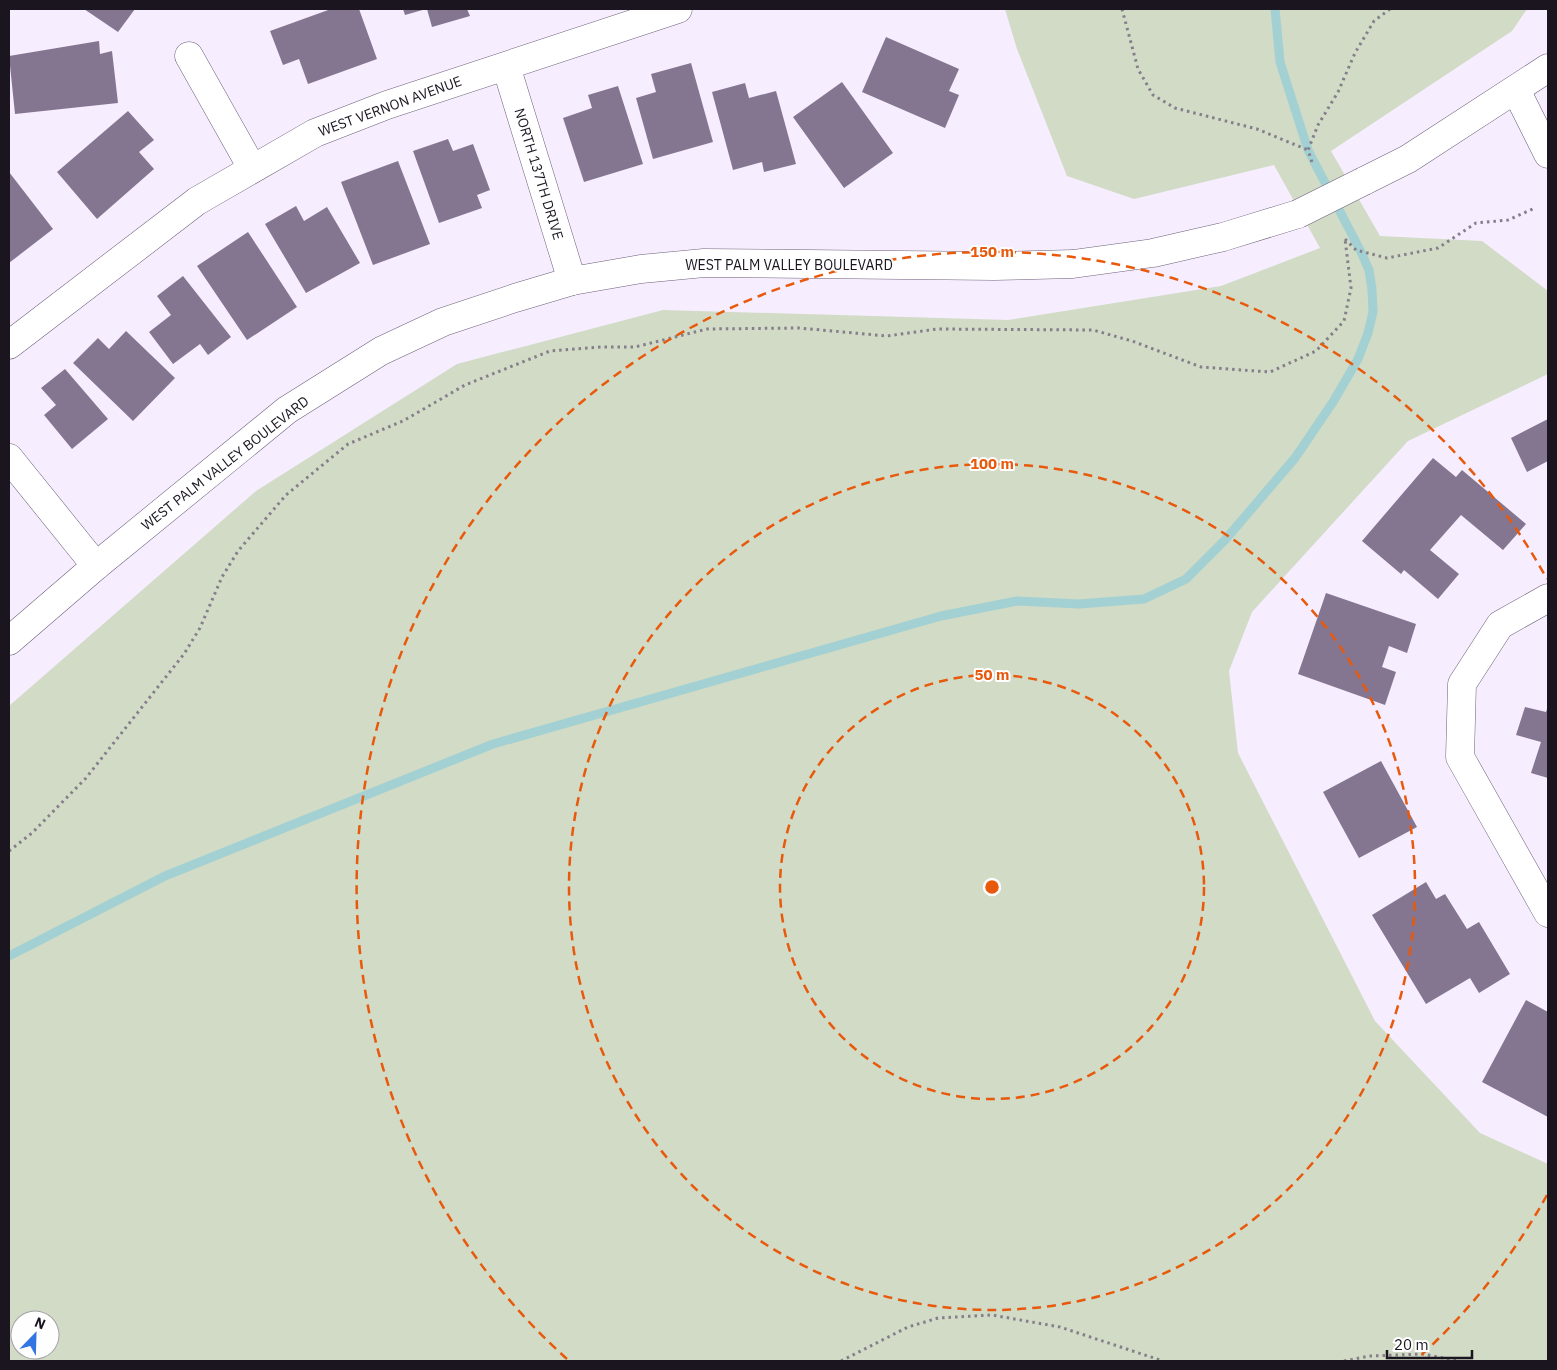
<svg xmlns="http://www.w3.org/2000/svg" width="1557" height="1370" viewBox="0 0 1557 1370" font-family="'IBM Plex Sans',sans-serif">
<rect width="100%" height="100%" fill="#f6edfe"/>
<path fill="#d1dbc6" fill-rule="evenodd" d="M 1005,9 L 1527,9 L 1512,31 L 1331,151 L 1380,236 L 1482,241 L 1548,291 L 1548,374 L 1408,441 L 1252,612 L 1229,671 L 1238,753 L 1375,1021 L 1480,1133 L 1548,1164 L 1548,1361 L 9,1361 L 9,706 L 256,491 L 457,364 L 663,310 L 1008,320 L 1221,286 L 1320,248 L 1274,165 L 1134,199 L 1067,176 L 1017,49 ZM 20,1320 L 50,1320 L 50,1350 L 20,1350 Z"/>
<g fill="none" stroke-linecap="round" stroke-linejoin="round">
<path stroke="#a3d0d2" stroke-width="9" d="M 9,956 L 165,876 L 493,744 L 941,616 L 1017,601 L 1079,604 L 1144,599 L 1186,579 L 1225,540 L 1295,458 L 1333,402 L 1358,359 L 1368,333 L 1373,312 L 1372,289 L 1369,270 L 1361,252 L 1308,150 L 1280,62 L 1275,9"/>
</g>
<path fill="#847690" d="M 84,9 L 135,9 L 118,32 Z
M 331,9 L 359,9 L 377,59 L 308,84 L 299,59 L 283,65 L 270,31 Z
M 403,9 L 426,9 L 405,15 Z
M 427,9 L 467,9 L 470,16 L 432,27 Z
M 886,37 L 959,69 L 949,91 L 959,95 L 945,128 L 862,92 Z
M 99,41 L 100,54 L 112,51 L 118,103 L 15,114 L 9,56 Z
M 691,63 L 713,142 L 653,159 L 636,98 L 656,92 L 651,74 Z
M 842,82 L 893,153 L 844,188 L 793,117 Z
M 745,83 L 749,98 L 776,91 L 796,164 L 764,172 L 762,162 L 733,170 L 712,92 Z
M 618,86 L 643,164 L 584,182 L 563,118 L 592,108 L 588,95 Z
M 128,111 L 154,140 L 139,152 L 154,169 L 97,219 L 57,172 Z
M 448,139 L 453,151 L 473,144 L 490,190 L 477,195 L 482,208 L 439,223 L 413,151 Z
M 398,161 L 430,244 L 373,265 L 341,182 Z
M 9,172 L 53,229 L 9,263 Z
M 296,206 L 304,221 L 327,207 L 360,263 L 306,293 L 265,224 Z
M 248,232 L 297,307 L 247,340 L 197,266 Z
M 183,276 L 231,337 L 208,355 L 200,344 L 173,364 L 149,332 L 171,315 L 157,296 Z
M 126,331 L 175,378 L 133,421 L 73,363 L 98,338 L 109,349 Z
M 65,369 L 108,419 L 72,449 L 44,415 L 56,405 L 41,388 Z
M 1548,419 L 1548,461 L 1527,472 L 1511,438 Z
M 1433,458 L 1456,477 L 1462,470 L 1526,524 L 1503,550 L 1461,515 L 1430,550 L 1459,574 L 1438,599 L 1404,570 L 1401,574 L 1362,541 Z
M 1326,593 L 1416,624 L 1407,653 L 1389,646 L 1382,667 L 1396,672 L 1385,705 L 1298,674 Z
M 1548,706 L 1548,778 L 1531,773 L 1541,742 L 1516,735 L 1525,707 L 1546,712 Z
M 1381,761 L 1417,827 L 1359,858 L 1323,792 Z
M 1426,882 L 1436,899 L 1445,894 L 1467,929 L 1479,922 L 1510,974 L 1479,993 L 1470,978 L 1426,1004 L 1372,915 Z
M 1526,1000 L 1548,1012 L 1548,1117 L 1482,1082 Z"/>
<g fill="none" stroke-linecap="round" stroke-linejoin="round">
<g stroke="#6e6079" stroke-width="29">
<path id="minor" d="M 189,56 L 252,168
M 506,66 L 572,281
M 1516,90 L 1548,154
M 9,345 L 197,201 L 315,133 L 387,105 L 678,9
M 9,458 L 96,566
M 1548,598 L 1500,625 L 1462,684 L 1460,757 L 1548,913"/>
</g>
<g stroke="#6e6079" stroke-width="29">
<path id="tertiary" d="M 1364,181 L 1408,159 L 1548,68
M 9,641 L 96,566 L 287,410 L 381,351 L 443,322 L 515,298 L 572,281 L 641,269 L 704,263 L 994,266 L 1073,264 L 1153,253 L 1223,237 L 1298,214"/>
</g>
<path stroke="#857e8b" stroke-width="3" stroke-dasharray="2.5 4" stroke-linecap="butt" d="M 1122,9 L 1138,69 L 1153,95 L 1175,108 L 1257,129 L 1308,150
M 1312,162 L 1308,150 L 1318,125 L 1338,92 L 1355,53 L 1374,21 L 1390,9
M 1345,239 L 1356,250 L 1387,258 L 1438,248 L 1476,223 L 1508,220 L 1535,208
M 9,851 L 32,833 L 86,778 L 184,654 L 200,628 L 222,577 L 238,551 L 286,495 L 348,444 L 403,421 L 465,385 L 550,351 L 602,347 L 635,347 L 707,329 L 799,328 L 887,336 L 937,329 L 1093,330 L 1132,341 L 1201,367 L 1270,372 L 1316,351 L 1344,321 L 1351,288 L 1345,239
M 841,1361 L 908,1327 L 938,1318 L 992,1315 L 1060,1327 L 1163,1361
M 1344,1361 L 1369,1356 L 1423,1354 L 1458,1361"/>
<use href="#minor" stroke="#fff" stroke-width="28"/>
<use href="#tertiary" stroke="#fff" stroke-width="28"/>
<g stroke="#6e6079" stroke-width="29" stroke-linecap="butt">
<path id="tertiary-bridge" d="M 1298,214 L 1364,181"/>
</g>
<use href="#tertiary-bridge" stroke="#fff" stroke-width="28"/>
</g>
<g fill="none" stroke="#e8590c" stroke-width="2.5" stroke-dasharray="9 6">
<circle cx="992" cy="887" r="212"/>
<circle cx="992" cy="887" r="423"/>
<path d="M1547 1195A635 635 0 0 1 1417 1359M567 1359A635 635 0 1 1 1547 579"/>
</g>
<g text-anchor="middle" stroke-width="4" stroke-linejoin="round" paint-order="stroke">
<g font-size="14" fill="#1a151f" stroke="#fefefe">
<text transform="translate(390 106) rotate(-20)" y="5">WEST VERNON AVENUE</text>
<text transform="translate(539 174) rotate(73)" y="5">NORTH 137TH DRIVE</text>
<text x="789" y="270">WEST PALM VALLEY BOULEVARD</text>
<text transform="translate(225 463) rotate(-38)" y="5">WEST PALM VALLEY BOULEVARD</text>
</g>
</g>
<circle cx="992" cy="887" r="8" fill="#e8590c" stroke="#fefefe" stroke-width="2.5"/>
<g font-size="15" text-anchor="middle" font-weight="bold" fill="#e8590c" stroke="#fefefe" stroke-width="4" stroke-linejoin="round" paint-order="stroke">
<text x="992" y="257">150 m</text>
<text x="992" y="469">100 m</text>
<text x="992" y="680">50 m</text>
</g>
<rect width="1557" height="1370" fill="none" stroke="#1a151f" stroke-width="20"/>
<g transform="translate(35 1335) rotate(23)"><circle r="24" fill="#fefefe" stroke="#a3a1a5"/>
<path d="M0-4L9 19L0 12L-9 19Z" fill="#3276e3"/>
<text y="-8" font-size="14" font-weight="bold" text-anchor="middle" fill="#1a151f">N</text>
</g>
<path d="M1387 1350v8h85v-8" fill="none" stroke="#1a151f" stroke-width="2.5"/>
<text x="1394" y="1350" font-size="15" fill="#1a151f" stroke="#fefefe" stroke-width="4" paint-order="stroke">20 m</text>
</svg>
